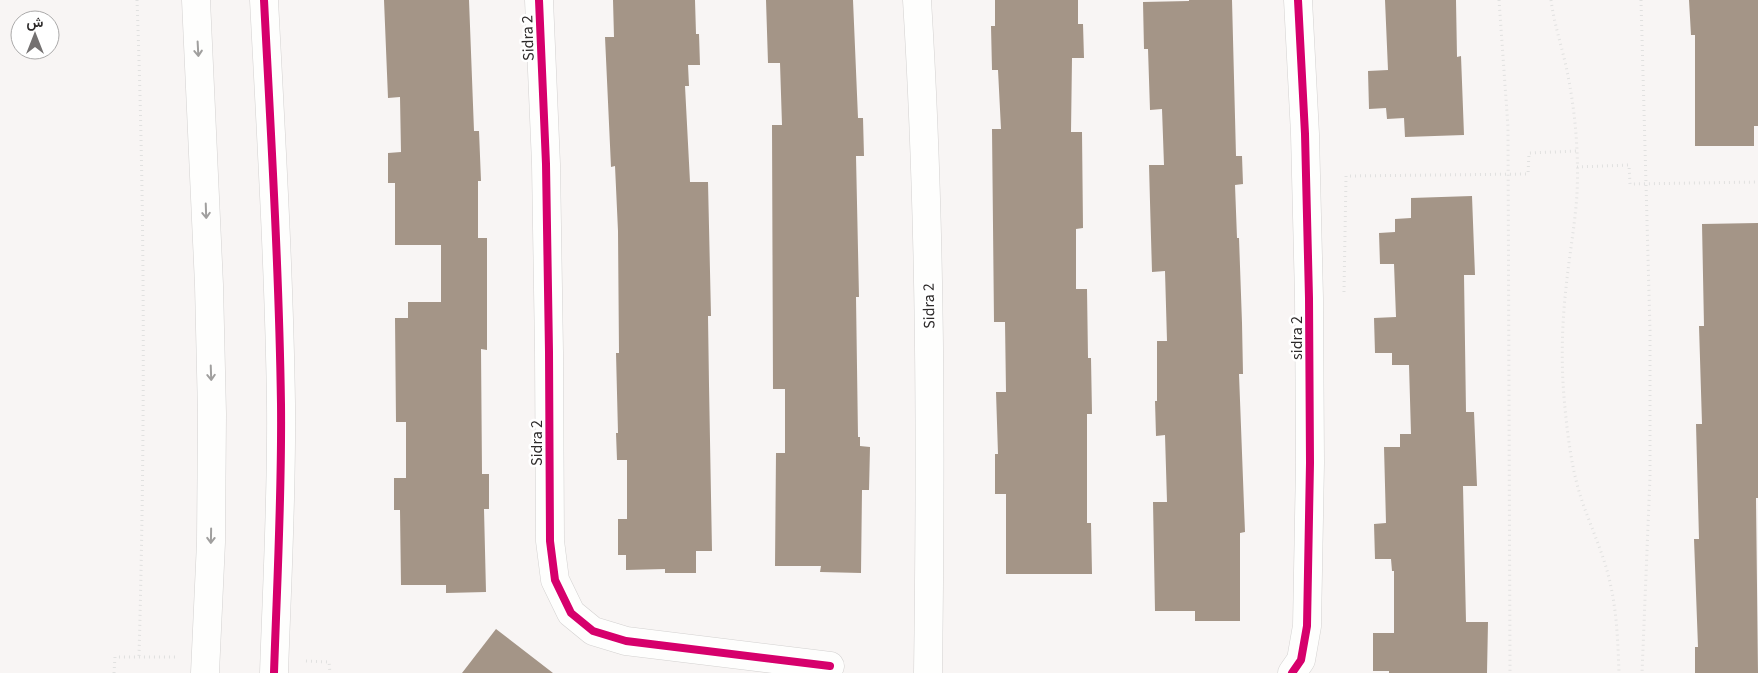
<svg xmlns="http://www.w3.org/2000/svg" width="1758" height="673" viewBox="0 0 1758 673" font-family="'Source Sans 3',Vazirmatn,sans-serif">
<rect width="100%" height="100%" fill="#f8f5f4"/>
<path fill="#a49587" d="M 384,0 L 469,0 L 474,131 L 479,131 L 481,181 L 478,181 L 478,238 L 487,238 L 487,350 L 481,349 L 482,474 L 489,474 L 489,509 L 484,509 L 486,592 L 446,593 L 446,585 L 401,585 L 400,510 L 394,510 L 394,478 L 406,478 L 406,422 L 396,422 L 395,318 L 408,318 L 408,302 L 441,302 L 441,245 L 395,245 L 395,183 L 388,183 L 388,153 L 401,152 L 400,97 L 388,98 Z
M 613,0 L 695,0 L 696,34 L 699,34 L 700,65 L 688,65 L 689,86 L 685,86 L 690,182 L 708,182 L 711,316 L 708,316 L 709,385 L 712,551 L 696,551 L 696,573 L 665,573 L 665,569 L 626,570 L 626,555 L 618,555 L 618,519 L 627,519 L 627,460 L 617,460 L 616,433 L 618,433 L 616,353 L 619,353 L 618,231 L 615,166 L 611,167 L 605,37 L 614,37 Z
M 766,0 L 853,0 L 858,118 L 863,118 L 864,156 L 856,156 L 859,297 L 856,297 L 858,437 L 860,437 L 860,446 L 870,447 L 869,490 L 862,490 L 861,573 L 820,572 L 821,566 L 775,566 L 776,453 L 785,453 L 785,389 L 773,389 L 772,125 L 782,125 L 780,63 L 768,63 Z
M 995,0 L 1078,0 L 1078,24 L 1083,24 L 1084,58 L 1072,58 L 1071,132 L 1082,132 L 1083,228 L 1076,229 L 1076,289 L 1087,289 L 1088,358 L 1091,358 L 1092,414 L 1087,414 L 1087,523 L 1091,523 L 1092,574 L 1006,574 L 1006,494 L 995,494 L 995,454 L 998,454 L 996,392 L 1006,392 L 1005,322 L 994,322 L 992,129 L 1001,129 L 998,70 L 992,70 L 991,26 L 995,26 Z
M 1189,0 L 1232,0 L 1236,156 L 1242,156 L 1243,184 L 1235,185 L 1237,238 L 1239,238 L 1242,323 L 1243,374 L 1239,374 L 1245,532 L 1240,533 L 1240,621 L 1195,621 L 1195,611 L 1155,611 L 1153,502 L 1167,502 L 1165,435 L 1156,436 L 1155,401 L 1157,401 L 1157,341 L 1167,341 L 1165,271 L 1152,272 L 1150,202 L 1149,165 L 1164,165 L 1162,109 L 1150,110 L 1148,49 L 1144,49 L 1143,2 L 1189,1 Z
M 1385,0 L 1456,0 L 1457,57 L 1461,56 L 1464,135 L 1405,137 L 1404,118 L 1387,119 L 1386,108 L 1369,109 L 1368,71 L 1388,70 Z
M 1689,0 L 1758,0 L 1758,126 L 1754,126 L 1754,146 L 1695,146 L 1695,35 L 1691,35 Z
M 1472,196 L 1475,275 L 1464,275 L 1466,412 L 1474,412 L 1477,486 L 1463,486 L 1466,622 L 1488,622 L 1487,673 L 1389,673 L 1389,671 L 1373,671 L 1373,633 L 1394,633 L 1394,571 L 1392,571 L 1391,559 L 1375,559 L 1374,524 L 1386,523 L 1384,447 L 1400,447 L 1400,434 L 1411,434 L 1409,365 L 1392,365 L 1392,353 L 1375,353 L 1374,318 L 1396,317 L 1394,264 L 1380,264 L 1379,233 L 1395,232 L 1395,219 L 1411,218 L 1411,198 Z
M 1758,223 L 1758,498 L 1756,498 L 1758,673 L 1695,673 L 1695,647 L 1698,647 L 1694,539 L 1699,539 L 1696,424 L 1702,424 L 1699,326 L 1704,326 L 1702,224 Z
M 496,629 L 553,673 L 462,673 Z"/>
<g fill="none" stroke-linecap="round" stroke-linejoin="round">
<g stroke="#d3d1d0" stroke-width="29">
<path id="street" d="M 539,0 L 546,164 L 549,352 L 550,541 L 555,580 L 571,613 L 593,631 L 626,641 L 830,666
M 917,0 C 931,224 931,449 928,673
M 1292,673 L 1301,660 L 1307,626 L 1310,463 L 1309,298 L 1305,134 L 1298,0"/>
</g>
<g stroke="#d3d1d0" stroke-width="29">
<path id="secondary" d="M 196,0 L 209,285 L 212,414 L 211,542 L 205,673
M 264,0 C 271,135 279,270 281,404 C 282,494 277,583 274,673"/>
</g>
<path stroke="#e1e1e0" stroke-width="3" stroke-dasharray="1 4" stroke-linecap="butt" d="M 137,0 C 145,219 145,437 139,656
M 1499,0 L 1508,127 L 1510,673
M 1551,0 C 1554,23 1561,44 1566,66 C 1575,108 1579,151 1577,194 C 1575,225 1569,257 1566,288 C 1562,324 1561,361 1564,397 C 1567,431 1571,468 1582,501 C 1592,530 1605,557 1611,587 C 1617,615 1618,644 1619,673
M 1641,0 L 1650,330 L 1650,477 L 1642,673
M 1577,167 L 1629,165 L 1630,184 L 1758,182
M 1344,292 L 1346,176 L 1528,174 L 1529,153 L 1577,151
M 306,661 L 329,662 L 330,673
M 114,673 L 115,657 L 175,657"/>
<use href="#street" stroke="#fefefd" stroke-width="28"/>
<use href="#secondary" stroke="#fefefd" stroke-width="28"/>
<g stroke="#fff" stroke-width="11">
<path id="cycleway" d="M 264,0 C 271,135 279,270 281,404 C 282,494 277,583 274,673
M 539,0 L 546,164 L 549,352 L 550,541 L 555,580 L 571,613 L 593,631 L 626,641 L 830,666
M 1292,673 L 1301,660 L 1307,626 L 1310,463 L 1309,298 L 1305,134 L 1298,0"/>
</g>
<use href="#cycleway" stroke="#d6006c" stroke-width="8"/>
</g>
<defs><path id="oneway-shaft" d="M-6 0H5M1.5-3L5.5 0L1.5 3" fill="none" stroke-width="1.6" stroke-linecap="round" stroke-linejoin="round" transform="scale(1.25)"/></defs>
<g stroke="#a09f9e">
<use href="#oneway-shaft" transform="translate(198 49) rotate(87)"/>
<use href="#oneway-shaft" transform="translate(206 211) rotate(88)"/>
<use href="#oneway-shaft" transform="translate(211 373) rotate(88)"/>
<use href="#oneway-shaft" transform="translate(211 536) rotate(91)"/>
</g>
<g text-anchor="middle" stroke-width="5" stroke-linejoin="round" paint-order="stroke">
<g font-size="16" fill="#2d2a2a" stroke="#fff">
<text transform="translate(527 38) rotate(-92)" y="6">Sidra 2</text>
<text transform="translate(928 306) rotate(-91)" y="6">Sidra 2</text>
<text transform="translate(1296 338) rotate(-90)" y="6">sidra 2</text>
<text transform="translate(536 443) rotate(-90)" y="6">Sidra 2</text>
</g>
</g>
<g transform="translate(35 35)"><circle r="24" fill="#ffffff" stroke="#abaaaa"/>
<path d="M0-4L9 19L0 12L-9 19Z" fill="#747171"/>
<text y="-8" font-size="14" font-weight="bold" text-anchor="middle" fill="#2d2a2a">ش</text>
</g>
</svg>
